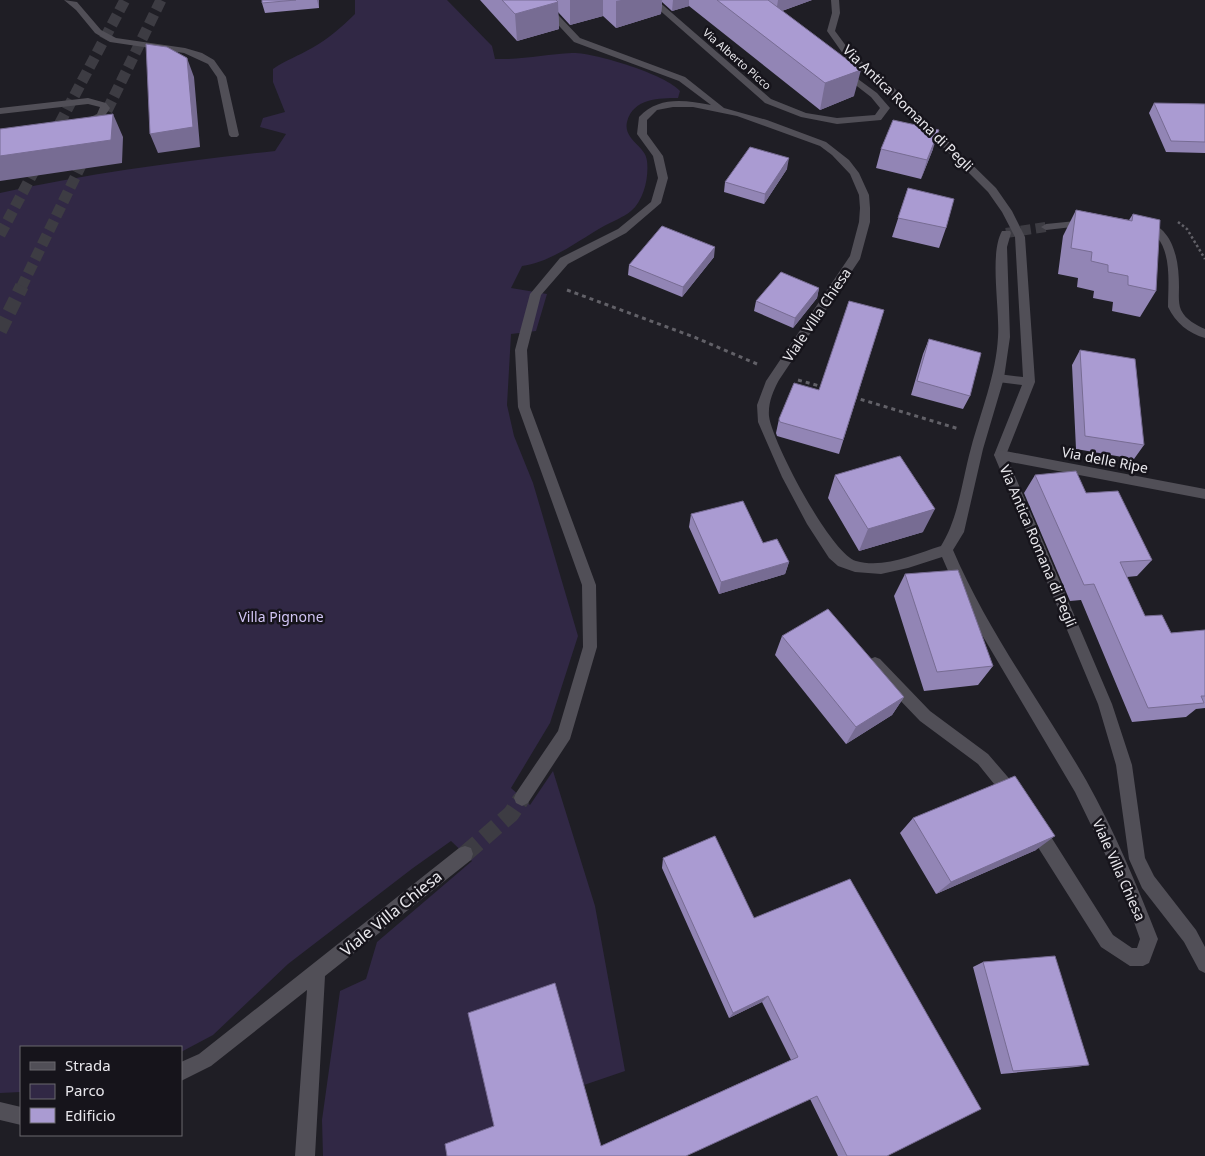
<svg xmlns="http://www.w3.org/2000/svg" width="1205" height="1156" viewBox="0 0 1205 1156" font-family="'Noto Sans',sans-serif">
<rect width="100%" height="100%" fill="#1f1e25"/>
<path fill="#312845" d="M 355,0 L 447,0 L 492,46 L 495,59 C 522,60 547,54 572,53 C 594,52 667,75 680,91 L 678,98 C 660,98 633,98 627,122 C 623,140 646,146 647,161 C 649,177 644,200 631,211 C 624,217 613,221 604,226 C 579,240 552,262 522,266 L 511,288 L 547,294 L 536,331 L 511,334 L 507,405 L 514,436 L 533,483 L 578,636 L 550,723 L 511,788 L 530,805 L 553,771 L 595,906 L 625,1071 L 584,1085 L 557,989 L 497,1127 L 453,1156 L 323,1156 L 322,1120 L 340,991 L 366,979 L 377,942 L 472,861 L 451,841 L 413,868 L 288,964 L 213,1035 L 181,1052 L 181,1047 L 21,1047 L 21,1092 L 0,1093 L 0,193 C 91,173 183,161 275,151 L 286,134 L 260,127 L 263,118 L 285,112 L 273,82 L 273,69 C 286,60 298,56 312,48 C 328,39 342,27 355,14 Z"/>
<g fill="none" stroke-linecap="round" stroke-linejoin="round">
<path stroke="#3d3c43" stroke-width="10" stroke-dasharray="10 5" stroke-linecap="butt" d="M 1006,233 L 1046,227"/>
<path stroke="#3d3c43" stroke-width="17" stroke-dasharray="17 8" stroke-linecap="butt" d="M 465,854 L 511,814 L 522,798"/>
<path stroke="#3d3c43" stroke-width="11" stroke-dasharray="11 5" stroke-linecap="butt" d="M 100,125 L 161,0
M 52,138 L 125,0
M 0,235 L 41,158
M 21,288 L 87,153"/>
<path stroke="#3d3c43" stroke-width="14" stroke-dasharray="14 7" stroke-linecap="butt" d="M 0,331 L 22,286"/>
<path stroke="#626168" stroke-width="2.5" stroke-dasharray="2.5 2.5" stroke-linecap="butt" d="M 1178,222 L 1187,229 L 1205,259"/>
<path stroke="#626168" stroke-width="3" stroke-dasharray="4 4" stroke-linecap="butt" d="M 567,290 L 694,337 L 757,364
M 798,380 L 823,387
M 853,397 L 959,429"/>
<path fill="#514f57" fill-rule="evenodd" d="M 831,0 L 839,0 L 840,13 L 835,31 L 852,54 L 890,84 L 996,188 L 1012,211 L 1025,237 L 1035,382 L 1006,455 L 1112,704 L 1132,765 L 1145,858 L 1154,876 L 1196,930 L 1205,947 L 1205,973 L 1199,970 L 1184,942 L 1142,888 L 1129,859 L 1116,765 L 1098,704 L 994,455 L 1022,385 L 998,382 L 992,378 L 998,374 L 1023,377 L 1015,237 L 1002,212 L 988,192 L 884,88 L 846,58 L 827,31 L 832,13 Z"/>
<path fill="#514f57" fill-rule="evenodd" d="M 64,0 L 77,2 L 101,30 L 116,38 L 185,48 L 202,53 L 214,60 L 226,77 L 239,135 L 237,137 L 231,137 L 229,135 L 217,77 L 208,64 L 184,53 L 110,42 L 95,33 L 76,10 Z
M 535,0 L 544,0 L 580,38 L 685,77 L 724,108 L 767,120 L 826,142 L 849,160 L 859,173 L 869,195 L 870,208 L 870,222 L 860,259 L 779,380 C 773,391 768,403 769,416 C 772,442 831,554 856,561 C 884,569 915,554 941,546 C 959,517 962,480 971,448 C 981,411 996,375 998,337 C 1000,308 989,254 1002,231 L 1010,231 L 1011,233 L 1007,247 L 1010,337 L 1004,378 L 983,449 L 964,532 L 953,550 C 988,632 1042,704 1086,780 C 1114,830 1137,885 1158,939 L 1149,963 L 1143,966 L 1130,966 L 1101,947 L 1029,833 L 1027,827 L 1029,821 L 1035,819 L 1041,821 L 1113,935 L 1132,948 L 1137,948 L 1140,939 L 1123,891 L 1075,792 L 959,596 L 942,557 L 908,568 L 881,574 L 855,572 L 838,566 L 829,558 L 807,524 L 782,477 L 758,422 L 757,405 L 766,381 L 850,256 L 859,222 L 860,208 L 859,195 L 850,174 L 832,155 L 820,146 L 737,116 L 693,107 L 673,107 L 657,110 L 647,120 L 647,134 L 663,156 L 668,178 L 661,203 L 626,233 L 568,264 L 541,295 L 527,350 L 530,407 L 596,585 L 597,647 L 570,739 L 528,803 L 522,806 L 516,803 L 514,798 L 516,793 L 558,731 L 583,647 L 582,585 L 518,407 L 515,350 L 530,294 L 560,258 L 618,229 L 651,202 L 658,178 L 653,156 L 637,134 L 639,117 C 659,96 684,100 711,105 L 679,81 L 574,42 Z
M 648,0 L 657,0 L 771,99 L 806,113 L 837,118 L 875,115 L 880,108 L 871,97 L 840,73 L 838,71 L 843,68 L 877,93 L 890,108 L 881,120 L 837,124 L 801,117 L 765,103 Z
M 88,98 L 106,103 L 110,108 C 105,118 94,127 82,125 L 82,121 L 97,114 L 100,107 L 88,104 L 0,114 L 0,108 Z
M 1086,220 L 1090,221 L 1091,223 L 1090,225 L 1046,230 L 1041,227 L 1046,224 Z
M 1144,220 C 1174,228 1179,260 1179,287 C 1179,294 1178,303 1181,310 C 1186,320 1196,325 1205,329 L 1205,338 C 1188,333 1176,323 1168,307 C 1168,286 1172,255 1157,237 C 1152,231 1144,229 1139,223 L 1140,221 Z
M 1000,450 L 1205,489 L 1205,499 L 1000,460 L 996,458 L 994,455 L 996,452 Z
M 875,657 L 880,659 L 930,711 L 988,754 L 1019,790 L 1021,795 L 1019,800 L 1013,803 L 1007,800 L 978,764 L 920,721 L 870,669 L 868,664 L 870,659 Z
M 465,846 L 471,848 L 473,854 L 471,860 L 325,976 L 315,1156 L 295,1156 L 307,990 L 211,1066 L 181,1081 L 181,1062 L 199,1054 L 459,848 Z
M 0,1102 L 21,1107 L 21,1125 L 0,1120 Z"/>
</g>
<path fill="#9285b5" d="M 262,0 L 319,0 L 319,8 L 265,13 L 262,3 Z
M 480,0 L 812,0 L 782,11 L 854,96 L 820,110 L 689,6 L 672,11 L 662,2 L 661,14 L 616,28 L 603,16 L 570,25 L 558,12 L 559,29 L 517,41 Z
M 1154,103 L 1205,104 L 1205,153 L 1166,152 L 1149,113 Z
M 881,149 L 933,149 L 921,179 L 876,168 Z
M 787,169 L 764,204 L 724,192 L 725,182 Z
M 908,188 L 946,228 L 939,248 L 892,237 Z
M 1076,210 L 1129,220 L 1133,214 L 1156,291 L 1140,317 L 1112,311 L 1113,302 L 1093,298 L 1094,291 L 1077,287 L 1078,278 L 1058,274 L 1063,236 Z
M 714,257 L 682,297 L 628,275 L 629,265 Z
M 819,288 L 817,298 L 793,328 L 754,311 L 756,301 Z
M 884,310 L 839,454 L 777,436 L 776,433 L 779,419 L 819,390 Z
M 929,339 L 970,396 L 963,409 L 911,395 L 923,354 Z
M 1080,350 L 1144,445 L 1134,459 L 1076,449 L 1072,365 Z
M 835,475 L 923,532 L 859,551 L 828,498 Z
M 1035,475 L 1086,493 L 1152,560 L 1137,576 L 1127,577 L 1145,616 L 1171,633 L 1205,630 L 1205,708 L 1196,709 L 1186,717 L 1132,722 L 1081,600 L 1070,601 L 1024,493 Z
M 691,514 L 763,543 L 789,562 L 785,574 L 719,594 L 689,527 Z
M 905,574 L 993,666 L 978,685 L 924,691 L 894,596 Z
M 782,636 L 904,697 L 892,715 L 846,744 L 775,655 Z
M 913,818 L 1036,850 L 936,894 L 900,833 Z
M 663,858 L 754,918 L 887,1156 L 838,1156 L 810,1099 L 601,1146 L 791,1060 L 762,1002 L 729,1018 L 662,868 Z
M 983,962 L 1089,1065 L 1076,1067 L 1001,1074 L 973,967 Z"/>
<path fill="#776c93" d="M 317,0 L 319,0 L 319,8 Z
M 570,0 L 603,0 L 603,16 L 570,25 Z
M 621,0 L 662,0 L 661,14 L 616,28 L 616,1 Z
M 673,0 L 689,0 L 689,6 L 672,11 Z
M 778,0 L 812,0 L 776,13 Z
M 558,2 L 559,29 L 517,41 L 515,14 Z
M 187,58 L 194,77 L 200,147 L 158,153 L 150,134 Z
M 861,70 L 854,96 L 820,110 L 825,83 Z
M 113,114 L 123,137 L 122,163 L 0,181 L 0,156 Z
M 939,130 L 933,149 L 921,179 L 927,160 Z
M 789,158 L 787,169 L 764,204 L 765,194 Z
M 715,247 L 714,257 L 682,297 L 683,287 Z
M 819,288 L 817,298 L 793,328 L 795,318 Z
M 935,509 L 923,532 L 859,551 L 868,529 Z
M 789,562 L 785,574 L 719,594 L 721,582 Z
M 904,697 L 892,715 L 846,744 L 856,727 Z
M 1055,836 L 1036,850 L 936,894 L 951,882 Z
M 768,996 L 762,1002 L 729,1018 L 733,1013 Z"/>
<path fill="#aa9bd2" stroke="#776c93" d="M 262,0 L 296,0 L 262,3 Z
M 502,0 L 556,0 L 558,2 L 515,14 Z
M 717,0 L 768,0 L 861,70 L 825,83 Z
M 146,44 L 167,47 L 187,58 L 193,127 L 150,134 Z
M 1154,103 L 1205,104 L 1205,142 L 1171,141 Z
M 113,114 L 111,140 L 0,156 L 0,129 Z
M 893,120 L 939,130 L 927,160 L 881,149 Z
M 750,147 L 789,158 L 765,194 L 725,182 Z
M 908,188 L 954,199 L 946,228 L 898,218 Z
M 1076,210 L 1132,221 L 1133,214 L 1160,220 L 1156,291 L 1128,285 L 1128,276 L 1108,272 L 1108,265 L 1091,261 L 1092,252 L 1071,248 Z
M 662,226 L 715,247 L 683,287 L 629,265 Z
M 781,272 L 819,288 L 795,318 L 756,301 Z
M 849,301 L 884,310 L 843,440 L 780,422 L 779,419 L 794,383 L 819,390 Z
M 929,339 L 981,353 L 970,396 L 917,381 Z
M 1080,350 L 1135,359 L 1144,445 L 1085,436 Z
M 900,456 L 935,509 L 868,529 L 835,475 Z
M 1076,471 L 1086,493 L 1118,491 L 1152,560 L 1120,562 L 1145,616 L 1162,615 L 1171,633 L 1205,630 L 1205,696 L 1201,696 L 1204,703 L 1148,708 L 1094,584 L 1084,585 L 1035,475 Z
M 743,501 L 763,543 L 777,539 L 789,562 L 721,582 L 691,514 Z
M 958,570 L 993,666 L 937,672 L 905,574 Z
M 828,609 L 904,697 L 856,727 L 782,636 Z
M 1015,776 L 1055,836 L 951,882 L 913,818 Z
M 715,836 L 754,918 L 850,879 L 981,1109 L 887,1156 L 847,1156 L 817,1096 L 686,1156 L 447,1156 L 445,1144 L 494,1126 L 468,1013 L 555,983 L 601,1146 L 798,1057 L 768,996 L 733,1013 L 663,858 Z
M 1055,956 L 1089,1065 L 1013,1071 L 983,962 Z"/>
<g text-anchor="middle" stroke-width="5" stroke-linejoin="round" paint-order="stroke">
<g font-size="11" fill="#e8e7ec" stroke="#16141b">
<text transform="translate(737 59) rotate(41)" y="4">Via Alberto Picco</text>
</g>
<g font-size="14" fill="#e8e7ec" stroke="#16141b">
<text transform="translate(908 108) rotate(44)" y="5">Via Antica Romana di Pegli</text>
<text transform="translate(817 315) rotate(-56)" y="5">Viale Villa Chiesa</text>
<text transform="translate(1105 460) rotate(11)" y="5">Via delle Ripe</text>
<text transform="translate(1038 546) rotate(67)" y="5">Via Antica Romana di Pegli</text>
<text transform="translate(1119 870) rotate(66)" y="5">Viale Villa Chiesa</text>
</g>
<g font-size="14" fill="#d2c5f5" stroke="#16141b">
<text x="281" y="622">Villa Pignone</text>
</g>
<g font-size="16" fill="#e8e7ec" stroke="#16141b">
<text transform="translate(391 913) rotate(-39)" y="6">Viale Villa Chiesa</text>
</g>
</g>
<rect x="20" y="1046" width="162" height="90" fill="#16141b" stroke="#6a686f"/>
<rect x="30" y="1062" width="25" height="8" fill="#514f57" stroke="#6a686f"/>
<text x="65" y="1071" font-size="15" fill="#e8e7ec">Strada</text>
<rect x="30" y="1084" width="25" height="15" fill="#312845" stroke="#6a686f"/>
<text x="65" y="1096" font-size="15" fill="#e8e7ec">Parco</text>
<rect x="30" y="1108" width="25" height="15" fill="#aa9bd2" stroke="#6a686f"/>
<text x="65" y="1121" font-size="15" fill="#e8e7ec">Edificio</text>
</svg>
